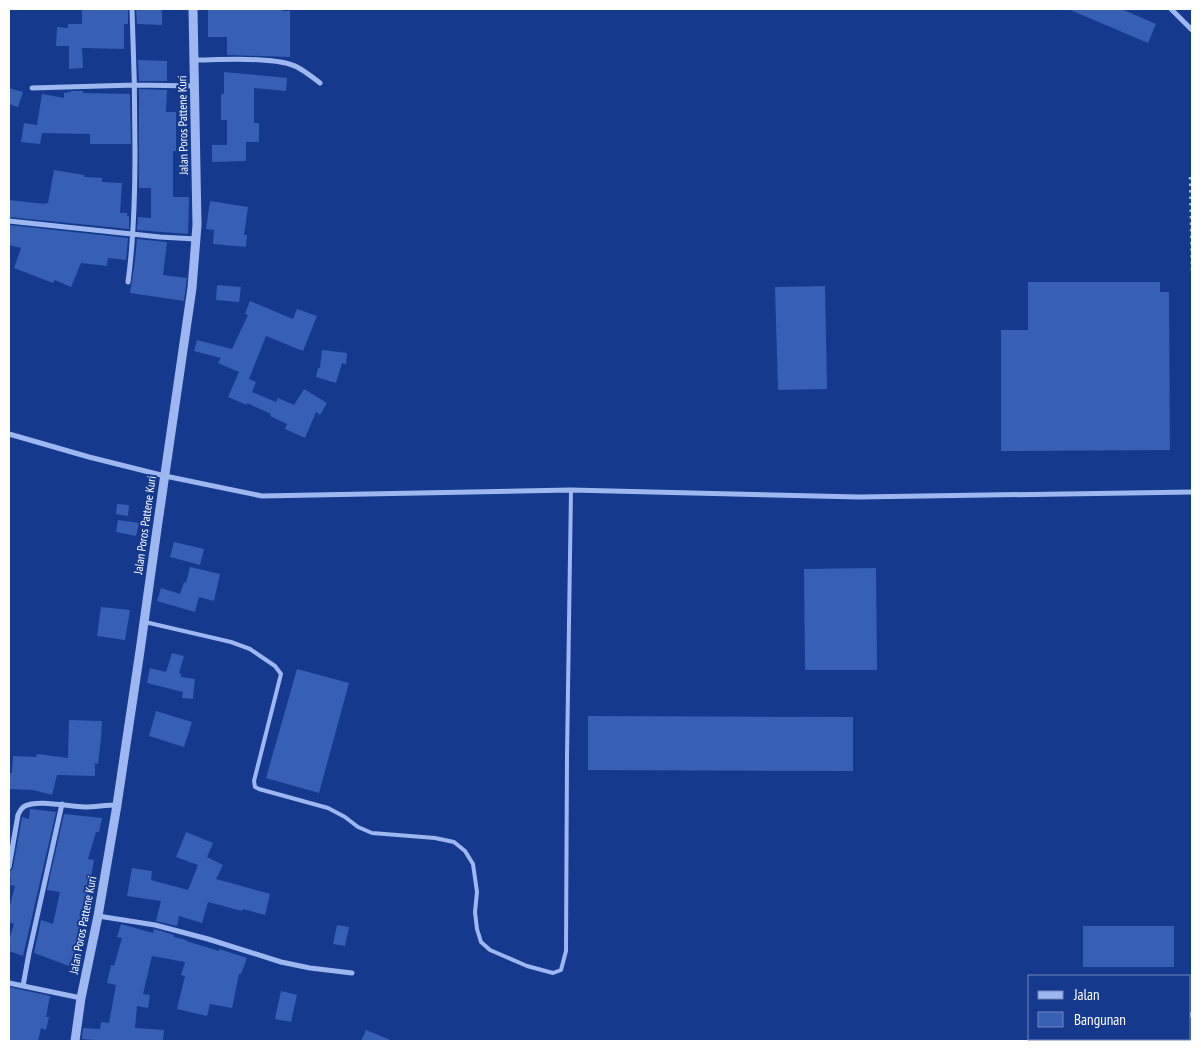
<svg xmlns="http://www.w3.org/2000/svg" width="1201" height="1050" viewBox="0 0 1201 1050" font-family="'PT Sans Narrow',sans-serif">
<rect width="100%" height="100%" fill="#14398d"/>
<path fill="#3760b4" d="M 82,9 L 128,9 L 128,24 L 124,24 L 124,49 L 82,48 L 83,68 L 69,69 L 69,46 L 56,46 L 57,27 L 68,28 L 68,24 L 82,24 Z
M 136,9 L 162,9 L 162,25 L 137,24 Z
M 208,9 L 283,9 L 283,11 L 290,11 L 290,57 L 227,55 L 227,37 L 208,37 Z
M 1068,9 L 1121,9 L 1156,24 L 1148,43 Z
M 138,60 L 167,61 L 167,81 L 139,81 Z
M 224,72 L 287,78 L 286,91 L 254,88 L 254,123 L 259,123 L 259,142 L 246,142 L 246,161 L 212,162 L 212,145 L 227,145 L 227,120 L 221,120 L 221,94 L 224,94 Z
M 9,88 L 23,92 L 18,107 L 9,104 Z
M 139,89 L 167,90 L 166,112 L 176,112 L 176,151 L 173,151 L 173,197 L 189,197 L 188,234 L 137,230 L 138,217 L 151,218 L 151,188 L 139,188 Z
M 71,91 L 83,91 L 83,93 L 130,94 L 131,144 L 90,144 L 90,134 L 42,133 L 40,144 L 21,142 L 24,123 L 37,125 L 42,94 L 64,98 L 64,93 L 71,92 Z
M 54,170 L 84,175 L 84,177 L 102,178 L 102,182 L 122,183 L 120,213 L 127,213 L 127,216 L 129,216 L 129,229 L 9,217 L 9,200 L 45,204 L 45,203 L 48,203 Z
M 210,201 L 248,207 L 244,235 L 247,235 L 246,247 L 213,244 L 214,230 L 206,229 Z
M 9,225 L 128,238 L 126,260 L 108,258 L 107,266 L 81,263 L 71,287 L 55,280 L 53,283 L 14,268 L 21,248 L 9,245 Z
M 137,239 L 167,242 L 163,275 L 187,278 L 184,301 L 130,293 L 135,261 Z
M 1028,282 L 1160,282 L 1160,292 L 1169,292 L 1170,450 L 1001,451 L 1001,330 L 1028,330 Z
M 217,285 L 241,287 L 239,302 L 216,300 Z
M 825,286 L 827,389 L 778,390 L 775,287 Z
M 250,301 L 293,319 L 297,309 L 317,316 L 303,351 L 266,336 L 249,379 L 256,382 L 252,392 L 276,402 L 278,398 L 294,405 L 304,389 L 327,403 L 320,415 L 316,412 L 305,438 L 285,429 L 287,424 L 270,416 L 271,414 L 247,403 L 247,405 L 228,397 L 239,372 L 218,363 L 221,358 L 194,351 L 197,340 L 232,349 L 248,315 L 245,314 Z
M 322,350 L 347,353 L 346,364 L 342,363 L 336,383 L 316,377 L 318,368 L 320,368 Z
M 117,504 L 129,505 L 128,516 L 116,514 Z
M 118,520 L 139,523 L 136,536 L 116,532 Z
M 174,542 L 204,549 L 200,565 L 170,557 Z
M 190,567 L 220,574 L 214,601 L 199,597 L 195,612 L 157,601 L 161,588 L 180,594 L 184,582 L 186,583 Z
M 876,568 L 877,670 L 805,670 L 804,569 Z
M 101,607 L 130,610 L 125,640 L 97,636 Z
M 172,653 L 184,656 L 179,673 L 181,674 L 181,677 L 195,679 L 193,699 L 182,698 L 183,692 L 147,683 L 150,668 L 166,672 Z
M 297,669 L 349,683 L 319,793 L 266,778 Z
M 156,711 L 192,722 L 184,747 L 149,736 Z
M 588,716 L 853,717 L 853,771 L 588,770 Z
M 69,720 L 102,721 L 101,738 L 98,764 L 95,763 L 95,776 L 57,775 L 52,795 L 33,790 L 9,789 L 9,773 L 12,773 L 13,756 L 36,757 L 37,754 L 68,758 Z
M 30,809 L 56,812 L 23,956 L 9,951 L 9,940 L 14,924 L 9,922 L 9,909 L 15,886 L 10,885 L 11,878 L 9,878 L 9,871 L 12,870 L 13,868 L 22,817 L 29,819 Z
M 64,814 L 102,818 L 99,832 L 96,832 L 88,859 L 94,860 L 91,877 L 92,877 L 88,897 L 79,934 L 81,935 L 69,966 L 34,953 L 41,920 L 53,924 L 60,892 L 47,890 Z
M 186,832 L 213,843 L 207,857 L 223,865 L 216,879 L 270,894 L 265,915 L 243,909 L 242,911 L 208,902 L 202,923 L 179,916 L 177,926 L 156,921 L 161,901 L 127,896 L 132,868 L 152,871 L 151,880 L 188,890 L 198,865 L 176,857 Z
M 121,924 L 153,933 L 154,929 L 174,935 L 174,937 L 186,940 L 186,941 L 219,951 L 219,949 L 247,958 L 241,974 L 239,974 L 232,1008 L 210,1004 L 207,1016 L 177,1009 L 185,976 L 181,975 L 185,962 L 152,956 L 143,994 L 150,995 L 148,1008 L 137,1006 L 135,1028 L 164,1030 L 163,1041 L 109,1040 L 109,1041 L 104,1041 L 82,1039 L 83,1028 L 100,1029 L 101,1022 L 109,1023 L 116,985 L 107,983 L 111,965 L 114,966 L 122,938 L 117,937 Z
M 337,925 L 349,927 L 345,946 L 333,944 Z
M 1083,926 L 1174,926 L 1174,967 L 1083,967 Z
M 9,987 L 50,996 L 46,1017 L 49,1017 L 46,1030 L 41,1028 L 38,1041 L 9,1041 Z
M 281,991 L 297,995 L 291,1022 L 275,1019 Z
M 366,1030 L 393,1041 L 361,1041 Z"/>
<g fill="none" stroke-linecap="round" stroke-linejoin="round">
<path stroke="#9db8f1" stroke-width="2.5" stroke-dasharray="2.5 4" stroke-linecap="butt" d="M 1190,177 L 1192,274"/>
<path stroke="#9db8f1" stroke-width="4" d="M 145,622 L 231,642 L 250,649 L 275,666 L 281,674 L 254,781 L 255,787 L 259,789 L 328,808 L 345,817 L 358,827 L 372,833 L 435,838 L 454,842 L 465,851 L 473,864 L 477,892 L 475,912 L 477,929 L 481,942 L 490,950 L 527,966 L 553,973 L 561,970 L 566,951 L 567,756 L 571,490"/>
<path stroke="#9db8f1" stroke-width="5" d="M 1171,9 L 1192,30
M 194,60 C 219,60 276,56 297,67 C 305,71 312,77 320,83
M 32,88 L 135,85 L 195,86
M 9,221 L 160,237 L 196,239
M 128,282 C 134,238 135,195 135,151 C 135,104 134,56 132,9
M 9,434 L 89,457 L 165,476 L 262,496 L 571,490 L 859,497 L 1192,492
M 9,867 L 18,815 C 20,811 21,808 25,806 C 38,799 70,807 85,807 C 95,807 106,805 117,805
M 98,916 L 155,925 L 208,939 L 281,962 L 310,968 L 352,973
M 9,983 L 81,998
M 23,986 L 29,953 L 62,804
M 1190,1015 L 1192,1014
M 1094,1041 L 1099,1039"/>
<path stroke="#9db8f1" stroke-width="9" d="M 75,1041 L 81,998 L 98,916 L 117,805 L 140,651 L 157,529 L 192,288 L 197,225 L 193,9"/>
</g>
<g text-anchor="middle" stroke-width="4" stroke-linejoin="round" paint-order="stroke">
<g font-size="12" fill="#fff" stroke="#14398d">
<text transform="translate(183 125) rotate(-91)" y="4">Jalan Poros Pattene Kuri</text>
<text transform="translate(145 525) rotate(-82)" y="4">Jalan Poros Pattene Kuri</text>
<text transform="translate(83 925) rotate(-79)" y="4">Jalan Poros Pattene Kuri</text>
</g>
</g>
<rect width="1201" height="1050" fill="none" stroke="#ffffff" stroke-width="20"/>
<rect x="1028" y="975" width="162" height="65" fill="#14398d" stroke="#7288bb"/>
<rect x="1038" y="991" width="25" height="8" fill="#9db8f1" stroke="#7288bb"/>
<text x="1074" y="1000" font-size="15" fill="#ffffff">Jalan</text>
<rect x="1038" y="1012" width="25" height="15" fill="#3760b4" stroke="#7288bb"/>
<text x="1074" y="1025" font-size="15" fill="#ffffff">Bangunan</text>
</svg>
